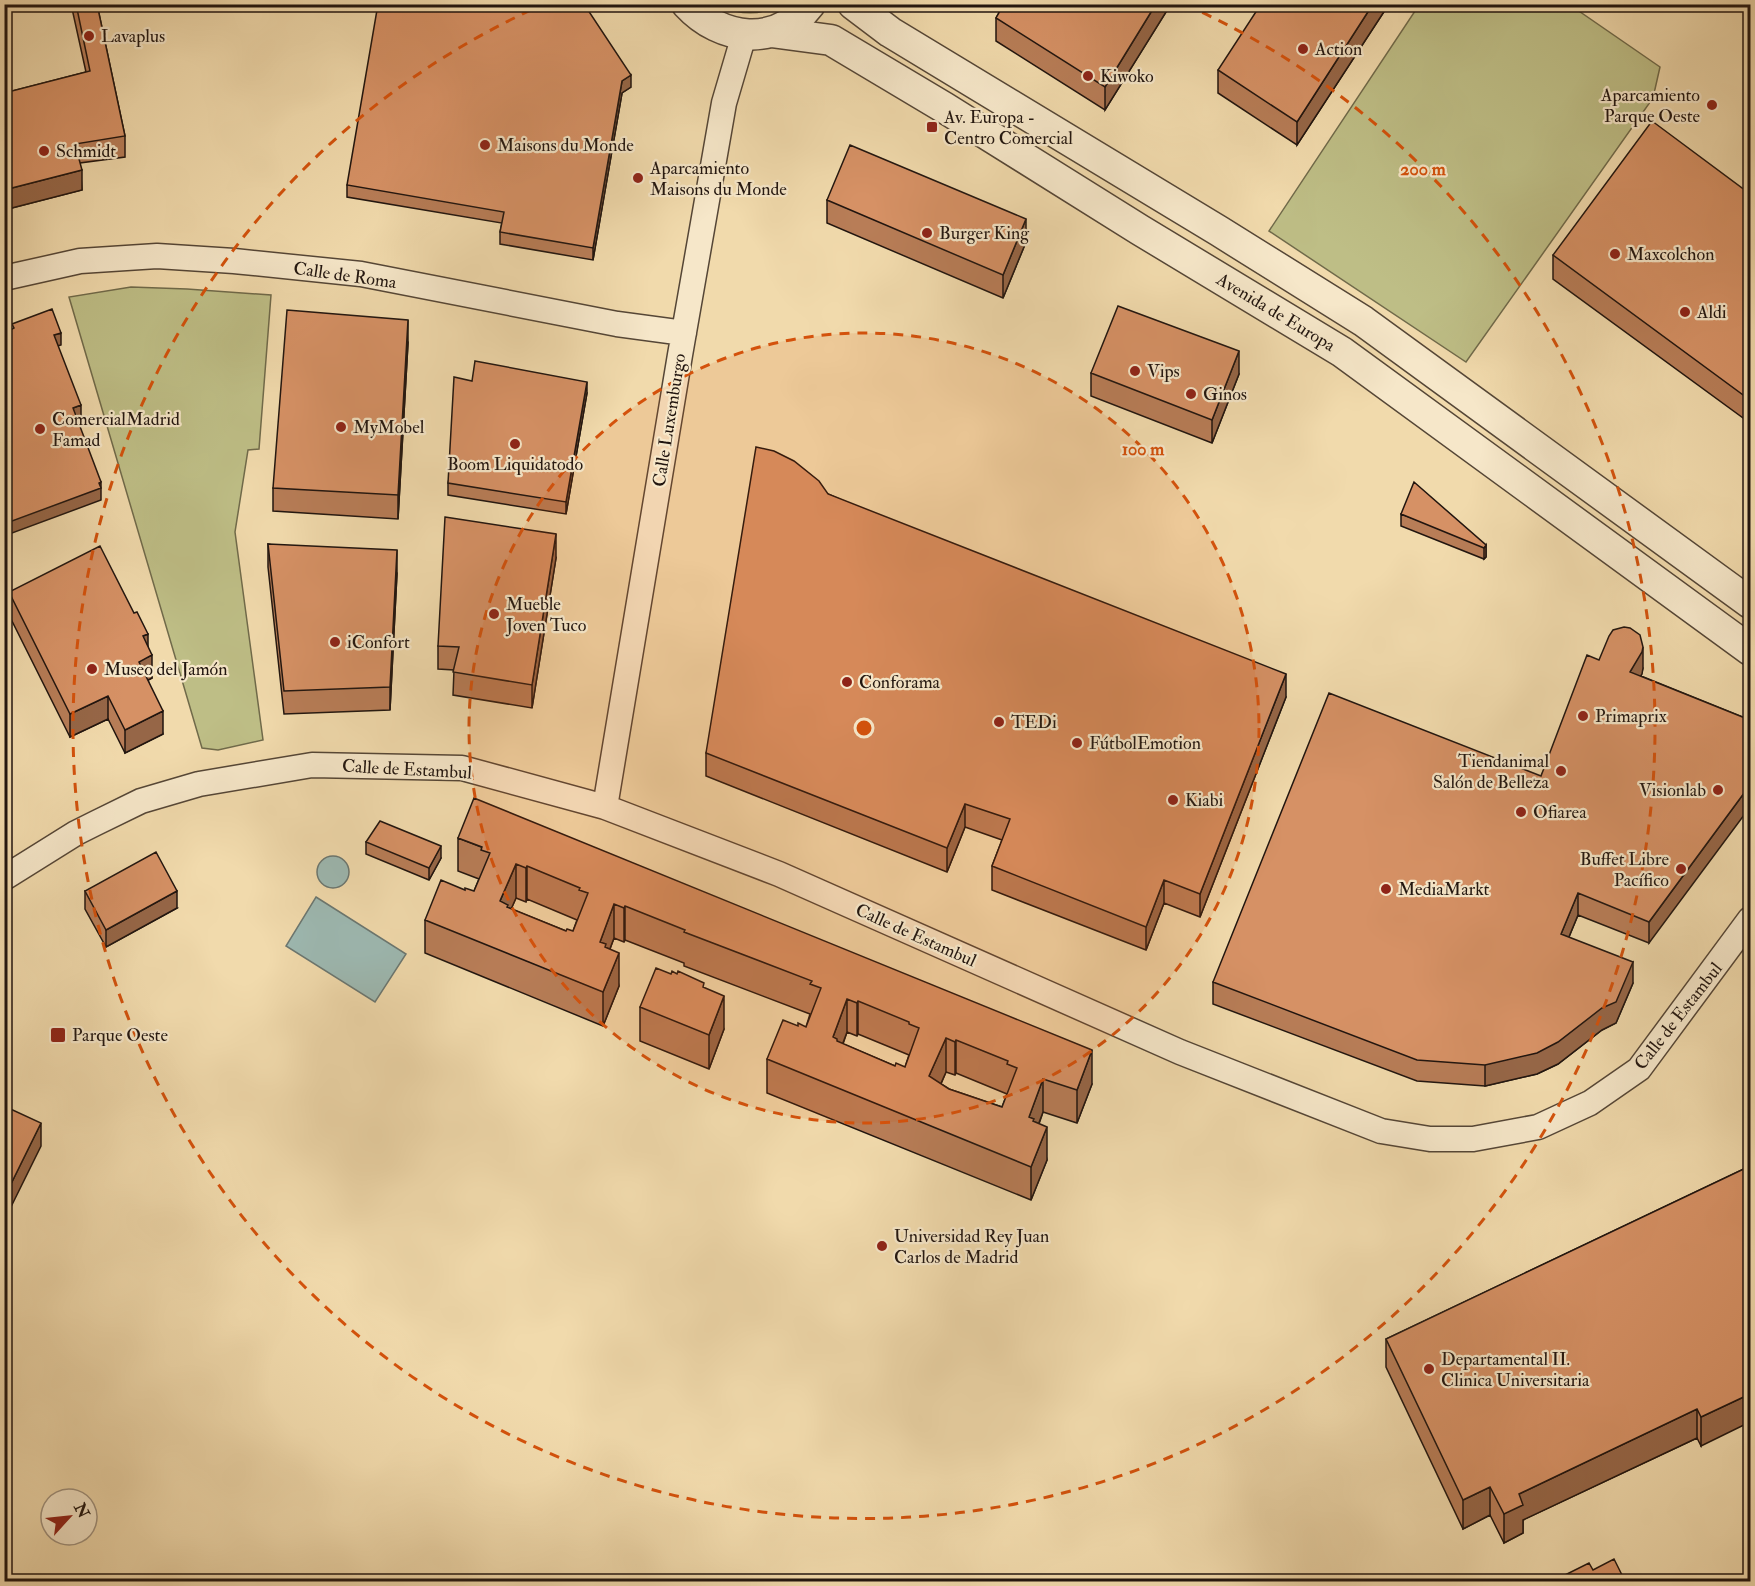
<svg xmlns="http://www.w3.org/2000/svg" width="1755" height="1586" viewBox="0 0 1755 1586" font-family="'IM FELL Double Pica',serif">
<rect width="100%" height="100%" fill="#f1daac"/>
<filter id="stains"><feTurbulence type="fractalNoise" baseFrequency=".00333" numOctaves="4"/><feColorMatrix values="0 0 0 0 .2 0 0 0 0 .09 0 0 0 0 .02 0 0 0 .5 -.17"/></filter>
<radialGradient id="worn" r=".72"><stop offset=".6" stop-color="#630" stop-opacity="0"/><stop offset="1" stop-color="#630" stop-opacity=".3"/></radialGradient>
<path fill="#bebe86" stroke="#706a4a" stroke-width="1.5" d="M 717,5 L 776,5 C 758,18 736,13 717,5 Z
M 1419,5 L 1570,5 L 1660,67 L 1653,98 L 1466,362 L 1269,231 Z
M 131,287 L 187,289 L 271,295 L 259,449 L 248,450 L 235,532 L 263,740 L 218,750 L 202,748 L 69,297 Z"/>
<path fill="#9db9b2" stroke="#6b7771" stroke-width="1.5" d="M317 872a16 16 0 1 1 32 0a16 16 0 1 1-32 0Z
M 316,897 L 406,954 L 375,1002 L 286,946 Z"/>
<g fill="none" stroke-linecap="round" stroke-linejoin="round">
<g stroke="#554636" stroke-width="27">
<path id="minor" d="M 4,278 L 80,261 L 157,256 L 234,261 L 361,274 L 617,324 L 684,333
M 605,807 L 680,355 L 724,103 L 744,35
M 4,878 L 76,833 L 96,823 L 141,801 L 199,784 L 312,765 L 462,768 L 605,807 L 779,874 L 1180,1052 L 1381,1131 L 1430,1139 L 1473,1139 L 1538,1127 L 1590,1103 L 1639,1069 L 1750,919"/>
</g>
<g stroke="#554636" stroke-width="33">
<path id="tertiary" d="M 687,4 C 721,41 777,48 810,4
M 853,4 L 890,32 L 1219,231 L 1363,321 L 1750,603
M 771,32 L 831,40 L 945,108 L 1140,230 L 1342,352 L 1750,650"/>
</g>
<use href="#minor" stroke="#f6e7c9" stroke-width="24"/>
<use href="#tertiary" stroke="#f6e7c9" stroke-width="30"/>
</g>
<path fill="#b87d57" stroke="#21150f" stroke-width="1.5" fill-rule="evenodd" d="M 71,4 L 97,4 L 125,136 L 125,157 L 80,163 L 82,190 L 4,210 L 4,93 L 86,72 Z
M 1004,4 L 1171,4 L 1105,110 L 996,41 L 996,18 Z
M 1389,4 L 1297,145 L 1218,93 L 1218,70 Z
M 631,87 L 622,93 L 593,260 L 500,244 L 500,232 L 502,223 L 347,197 L 347,185 Z
M 1750,194 L 1750,423 L 1553,279 L 1553,255 Z
M 827,200 L 1026,242 L 1003,298 L 827,223 Z
M 408,343 L 398,519 L 273,511 L 273,488 Z
M 1091,373 L 1239,374 L 1212,443 L 1091,396 Z
M 472,381 L 587,393 L 566,514 L 448,495 L 448,483 Z
M 828,494 L 1286,697 L 1200,917 L 1164,903 L 1146,950 L 992,890 L 992,866 L 1002,840 L 965,827 L 947,872 L 706,776 L 706,753 Z
M 1401,514 L 1486,545 L 1486,557 L 1484,559 L 1401,526 Z
M 268,544 L 397,573 L 390,710 L 284,714 L 268,567 Z
M 556,558 L 532,708 L 453,695 L 454,670 L 438,669 L 438,646 Z
M 9,592 L 148,647 L 152,678 L 148,680 L 163,734 L 125,753 L 108,719 L 70,737 L 9,615 Z
M 1599,660 L 1643,668 L 1641,676 L 1745,718 L 1649,943 L 1578,915 L 1569,937 L 1633,983 L 1616,1023 L 1602,1030 L 1558,1064 L 1537,1074 L 1485,1086 L 1417,1081 L 1213,1004 L 1213,982 L 1541,776 Z
M 458,838 L 1092,1084 L 1077,1123 L 1043,1112 L 1039,1124 L 1047,1160 L 1031,1200 L 767,1093 L 767,1059 L 798,1026 L 806,1027 L 810,1014 L 684,966 L 684,963 L 625,940 L 624,942 L 614,938 L 610,949 L 619,986 L 603,1026 L 425,953 L 425,920 L 465,890 L 474,891 L 479,879 L 458,871 ZM 516,898 L 526,902 L 527,899 L 577,920 L 573,931 L 566,931 L 511,909 ZM 847,1032 L 857,1036 L 858,1034 L 909,1055 L 905,1067 L 895,1066 L 843,1044 ZM 946,1072 L 955,1075 L 956,1073 L 1007,1094 L 1002,1107 L 949,1089 L 941,1084 Z
M 366,842 L 441,858 L 429,880 L 366,854 Z
M 85,891 L 177,908 L 106,947 L 85,909 Z
M 704,988 L 724,1029 L 709,1069 L 640,1041 L 640,1007 Z
M 1750,1166 L 1701,1446 L 1697,1438 L 1523,1520 L 1523,1533 L 1504,1543 L 1490,1515 L 1463,1529 L 1386,1367 L 1386,1339 Z"/>
<path fill="#966647" stroke="#21150f" stroke-width="1.5" d="M 1156,4 L 1171,4 L 1105,110 L 1105,87 Z
M 1373,4 L 1389,4 L 1297,145 L 1297,122 Z
M 631,75 L 631,87 L 622,93 L 593,260 L 593,248 L 622,81 Z
M 82,170 L 82,190 L 4,210 L 4,190 Z
M 1026,219 L 1026,242 L 1003,298 L 1003,275 Z
M 408,320 L 408,343 L 398,519 L 398,495 Z
M 61,333 L 61,345 L 54,347 L 54,335 Z
M 1239,351 L 1239,374 L 1212,443 L 1212,420 Z
M 587,382 L 587,393 L 566,514 L 566,502 Z
M 81,405 L 81,417 L 73,420 L 73,408 Z
M 101,482 L 101,500 L 4,536 L 4,524 Z
M 556,534 L 556,558 L 532,708 L 532,685 Z
M 1486,545 L 1486,557 L 1484,559 L 1484,548 Z
M 397,550 L 397,573 L 390,710 L 390,687 Z
M 148,634 L 148,657 L 152,655 L 152,678 L 139,685 L 139,662 L 143,636 Z
M 1643,647 L 1643,668 L 1642,674 L 1630,693 L 1630,672 Z
M 1286,674 L 1286,697 L 1200,917 L 1200,894 Z
M 108,696 L 108,719 L 70,737 L 70,714 Z
M 163,711 L 163,734 L 125,753 L 125,730 Z
M 1750,785 L 1750,807 L 1649,943 L 1649,922 Z
M 965,804 L 965,827 L 947,872 L 947,848 Z
M 441,846 L 441,858 L 429,880 L 429,868 Z
M 516,864 L 516,898 L 508,916 L 500,901 Z
M 527,866 L 527,899 L 526,902 L 526,868 Z
M 1164,880 L 1164,903 L 1146,950 L 1146,927 Z
M 177,891 L 177,908 L 106,947 L 106,930 Z
M 1578,893 L 1578,915 L 1561,956 L 1561,934 Z
M 614,904 L 614,938 L 606,959 L 600,942 Z
M 625,906 L 625,940 L 624,942 L 624,908 Z
M 619,953 L 619,986 L 603,1026 L 603,992 Z
M 1633,962 L 1633,983 L 1616,1023 L 1602,1030 L 1558,1064 L 1537,1074 L 1485,1086 L 1485,1065 Z
M 724,996 L 724,1029 L 709,1069 L 709,1035 Z
M 847,999 L 847,1032 L 837,1059 L 833,1037 Z
M 858,1001 L 858,1034 L 857,1036 L 857,1003 Z
M 946,1038 L 946,1072 L 929,1110 L 929,1076 Z
M 956,1040 L 956,1073 L 955,1075 L 955,1042 Z
M 1092,1050 L 1092,1084 L 1077,1123 L 1077,1090 Z
M 1043,1079 L 1043,1112 L 1034,1136 L 1029,1117 Z
M 41,1123 L 41,1146 L 4,1221 L 4,1198 Z
M 1047,1127 L 1047,1160 L 1031,1200 L 1031,1167 Z
M 1750,1394 L 1750,1422 L 1701,1446 L 1701,1417 Z
M 1697,1409 L 1697,1438 L 1523,1520 L 1523,1533 L 1504,1543 L 1504,1514 L 1519,1494 Z
M 1490,1487 L 1490,1515 L 1463,1529 L 1463,1500 Z"/>
<path fill="#d69165" stroke="#21150f" stroke-width="1.5" fill-rule="evenodd" d="M 76,4 L 97,4 L 125,136 L 75,144 L 82,170 L 4,190 L 4,93 L 90,71 Z
M 378,4 L 584,4 L 631,75 L 622,81 L 593,248 L 500,232 L 504,212 L 347,185 Z
M 1004,4 L 1156,4 L 1105,87 L 996,18 Z
M 1261,4 L 1373,4 L 1297,122 L 1218,70 Z
M 1652,121 L 1750,194 L 1750,400 L 1553,255 Z
M 850,145 L 1026,219 L 1003,275 L 827,200 Z
M 1118,306 L 1239,351 L 1212,420 L 1091,373 Z
M 52,309 L 61,333 L 54,335 L 81,405 L 73,408 L 101,482 L 99,483 L 101,488 L 4,524 L 4,334 L 14,328 L 12,324 Z
M 287,310 L 408,320 L 398,495 L 273,488 Z
M 475,361 L 587,382 L 566,502 L 448,483 L 454,377 L 472,381 Z
M 756,447 L 774,451 L 794,461 L 819,481 L 828,494 L 1286,674 L 1200,894 L 1164,880 L 1146,927 L 992,866 L 1010,819 L 965,804 L 947,848 L 706,753 Z
M 1414,482 L 1486,545 L 1484,548 L 1401,514 Z
M 445,517 L 556,534 L 532,685 L 453,672 L 459,647 L 438,646 Z
M 268,544 L 397,550 L 390,687 L 284,691 Z
M 100,546 L 134,613 L 137,612 L 148,634 L 143,636 L 152,655 L 139,662 L 163,711 L 125,730 L 108,696 L 70,714 L 9,592 Z
M 1624,627 L 1630,628 L 1640,635 L 1643,647 L 1642,652 L 1630,672 L 1745,718 L 1750,742 L 1750,785 L 1649,922 L 1578,893 L 1561,934 L 1633,962 L 1616,1002 L 1602,1008 L 1558,1042 L 1537,1053 L 1485,1065 L 1417,1060 L 1213,982 L 1329,693 L 1541,776 L 1587,655 L 1599,660 L 1609,636 L 1613,630 Z
M 474,798 L 1092,1050 L 1077,1090 L 1043,1079 L 1029,1117 L 1034,1119 L 1033,1121 L 1047,1127 L 1031,1167 L 767,1059 L 783,1020 L 798,1026 L 798,1023 L 806,1027 L 821,988 L 810,984 L 812,981 L 684,932 L 685,930 L 625,906 L 624,908 L 614,904 L 600,942 L 606,944 L 605,947 L 619,953 L 603,992 L 425,920 L 441,880 L 465,890 L 465,888 L 474,891 L 490,853 L 481,850 L 482,847 L 458,838 ZM 516,864 L 526,868 L 527,866 L 580,888 L 579,890 L 588,893 L 573,931 L 567,929 L 566,931 L 507,907 L 508,905 L 500,901 ZM 847,999 L 857,1003 L 858,1001 L 909,1022 L 909,1024 L 919,1028 L 905,1067 L 896,1063 L 895,1066 L 837,1041 L 837,1039 L 833,1037 ZM 946,1038 L 955,1042 L 956,1040 L 1008,1061 L 1007,1064 L 1017,1068 L 1002,1107 L 949,1089 L 929,1076 Z
M 380,821 L 441,846 L 429,868 L 366,842 Z
M 156,852 L 177,891 L 106,930 L 85,891 Z
M 656,968 L 671,974 L 672,971 L 677,974 L 678,971 L 704,983 L 703,987 L 724,996 L 709,1035 L 640,1007 Z
M 4,1106 L 41,1123 L 4,1198 Z
M 1750,1166 L 1750,1394 L 1701,1417 L 1697,1409 L 1519,1494 L 1523,1505 L 1504,1514 L 1490,1487 L 1463,1500 L 1386,1339 Z
M 1614,1559 L 1625,1581 L 1553,1581 L 1589,1563 L 1593,1570 Z"/>
<circle cx="864" cy="728" r="395" fill="#d4520c" fill-opacity=".12"/>
<g fill="none" stroke="#d4520c" stroke-width="3" stroke-dasharray="10 8">
<circle cx="864" cy="728" r="395"/>
<path d="M1186 5A791 791 0 1 1 542 5"/>
</g>
<g fill="#8f2418" stroke="#f6e7c9" stroke-width="2">
<circle cx="89" cy="36" r="6"/>
<circle cx="1303" cy="49" r="6"/>
<circle cx="1088" cy="76" r="6"/>
<circle cx="1712" cy="105" r="6"/>
<rect x="926" y="121" width="12" height="12" rx="3"/>
<circle cx="485" cy="145" r="6"/>
<circle cx="44" cy="151" r="6"/>
<circle cx="638" cy="178" r="6"/>
<circle cx="927" cy="233" r="6"/>
<circle cx="1615" cy="254" r="6"/>
<circle cx="1685" cy="312" r="6"/>
<circle cx="1135" cy="371" r="6"/>
<circle cx="1191" cy="394" r="6"/>
<circle cx="341" cy="427" r="6"/>
<circle cx="40" cy="429" r="6"/>
<circle cx="515" cy="444" r="6"/>
<circle cx="494" cy="614" r="6"/>
<circle cx="335" cy="642" r="6"/>
<circle cx="92" cy="669" r="6"/>
<circle cx="847" cy="682" r="6"/>
<circle cx="1583" cy="716" r="6"/>
<circle cx="999" cy="722" r="6"/>
<circle cx="1077" cy="743" r="6"/>
<circle cx="1561" cy="771" r="6"/>
<circle cx="1718" cy="790" r="6"/>
<circle cx="1173" cy="800" r="6"/>
<circle cx="1521" cy="812" r="6"/>
<circle cx="1681" cy="869" r="6"/>
<circle cx="1386" cy="889" r="6"/>
<rect x="50" y="1027" width="16" height="16" rx="3"/>
<circle cx="882" cy="1246" r="6"/>
<circle cx="1429" cy="1369" r="6"/>
</g>
<g text-anchor="middle" stroke-width="4.5" stroke-linejoin="round" paint-order="stroke">
<g font-size="18" fill="#21150f" stroke="#f6e7c9" text-anchor="start">
<text x="101" y="42">Lavaplus</text>
<text x="1315" y="55">Action</text>
<text x="1100" y="82">Kiwoko</text>
<text x="1700" y="101" text-anchor="end">Aparcamiento<tspan x="1700" dy="21">Parque Oeste</tspan></text>
<text x="944" y="123">Av. Europa -<tspan x="944" dy="21">Centro Comercial</tspan></text>
<text x="497" y="151">Maisons du Monde</text>
<text x="56" y="157">Schmidt</text>
<text x="650" y="174">Aparcamiento<tspan x="650" dy="21">Maisons du Monde</tspan></text>
<text x="939" y="239">Burger King</text>
<text x="1627" y="260">Maxcolchon</text>
<text x="1697" y="318">Aldi</text>
<text x="1147" y="377">Vips</text>
<text x="1203" y="400">Ginos</text>
<text x="52" y="425">ComercialMadrid<tspan x="52" dy="21">Famad</tspan></text>
<text x="353" y="433">MyMobel</text>
<text x="515" y="470" text-anchor="middle">Boom Liquidatodo</text>
<text x="506" y="610">Mueble<tspan x="506" dy="21">Joven Tuco</tspan></text>
<text x="347" y="648">iConfort</text>
<text x="104" y="675">Museo del Jamón</text>
<text x="859" y="688">Conforama</text>
<text x="1595" y="722">Primaprix</text>
<text x="1011" y="728">TEDi</text>
<text x="1089" y="749">FútbolEmotion</text>
<text x="1549" y="767" text-anchor="end">Tiendanimal<tspan x="1549" dy="21">Salón de Belleza</tspan></text>
<text x="1706" y="796" text-anchor="end">Visionlab</text>
<text x="1185" y="806">Kiabi</text>
<text x="1533" y="818">Ofiarea</text>
<text x="1669" y="865" text-anchor="end">Buffet Libre<tspan x="1669" dy="21">Pacífico</tspan></text>
<text x="1398" y="895">MediaMarkt</text>
<text x="72" y="1041">Parque Oeste</text>
<text x="894" y="1242">Universidad Rey Juan<tspan x="894" dy="21">Carlos de Madrid</tspan></text>
<text x="1441" y="1365">Departamental II.<tspan x="1441" dy="21">Clinica Universitaria</tspan></text>
</g>
<g font-size="18" fill="#21150f" stroke="#f6e7c9">
<text transform="translate(345 275) rotate(8)" y="6">Calle de Roma</text>
<text transform="translate(1276 312) rotate(31)" y="6">Avenida de Europa</text>
<text transform="translate(669 420) rotate(-81)" y="6">Calle Luxemburgo</text>
<text transform="translate(407 769) rotate(3)" y="6">Calle de Estambul</text>
<text transform="translate(916 935) rotate(24)" y="6">Calle de Estambul</text>
<text transform="translate(1678 1016) rotate(-52)" y="6">Calle de Estambul</text>
</g>
</g>
<circle cx="864" cy="728" r="9" fill="#d4520c" stroke="#f6e7c9" stroke-width="3"/>
<g font-size="18" text-anchor="middle" font-weight="bold" fill="#d4520c" stroke="#f6e7c9" stroke-width="4.5" stroke-linejoin="round" paint-order="stroke">
<text x="1423" y="175">200 m</text>
<text x="1143" y="455">100 m</text>
</g>
<rect width="1755" height="1586" fill="none" stroke="#f1daac" stroke-width="24"/>
<rect x="6" y="6" width="1743" height="1574" fill="none" stroke="#21150f" stroke-width="3"/>
<rect x="12" y="12" width="1731" height="1562" fill="none" stroke="#21150f" stroke-width="1.5"/>
<g transform="translate(69 1517) rotate(63)"><circle r="28" fill="#f6e7c9" stroke="#a1937f" stroke-width="1.5"/>
<path d="M0-4.5L10 22L0 15L-10 22Z" fill="#8f2418"/>
<text y="-9" font-size="16" font-weight="bold" text-anchor="middle" fill="#21150f">N</text>
</g>
<rect width="100%" height="100%" filter="url(#stains)"/>
<rect width="100%" height="100%" fill="url(#worn)"/>
</svg>
